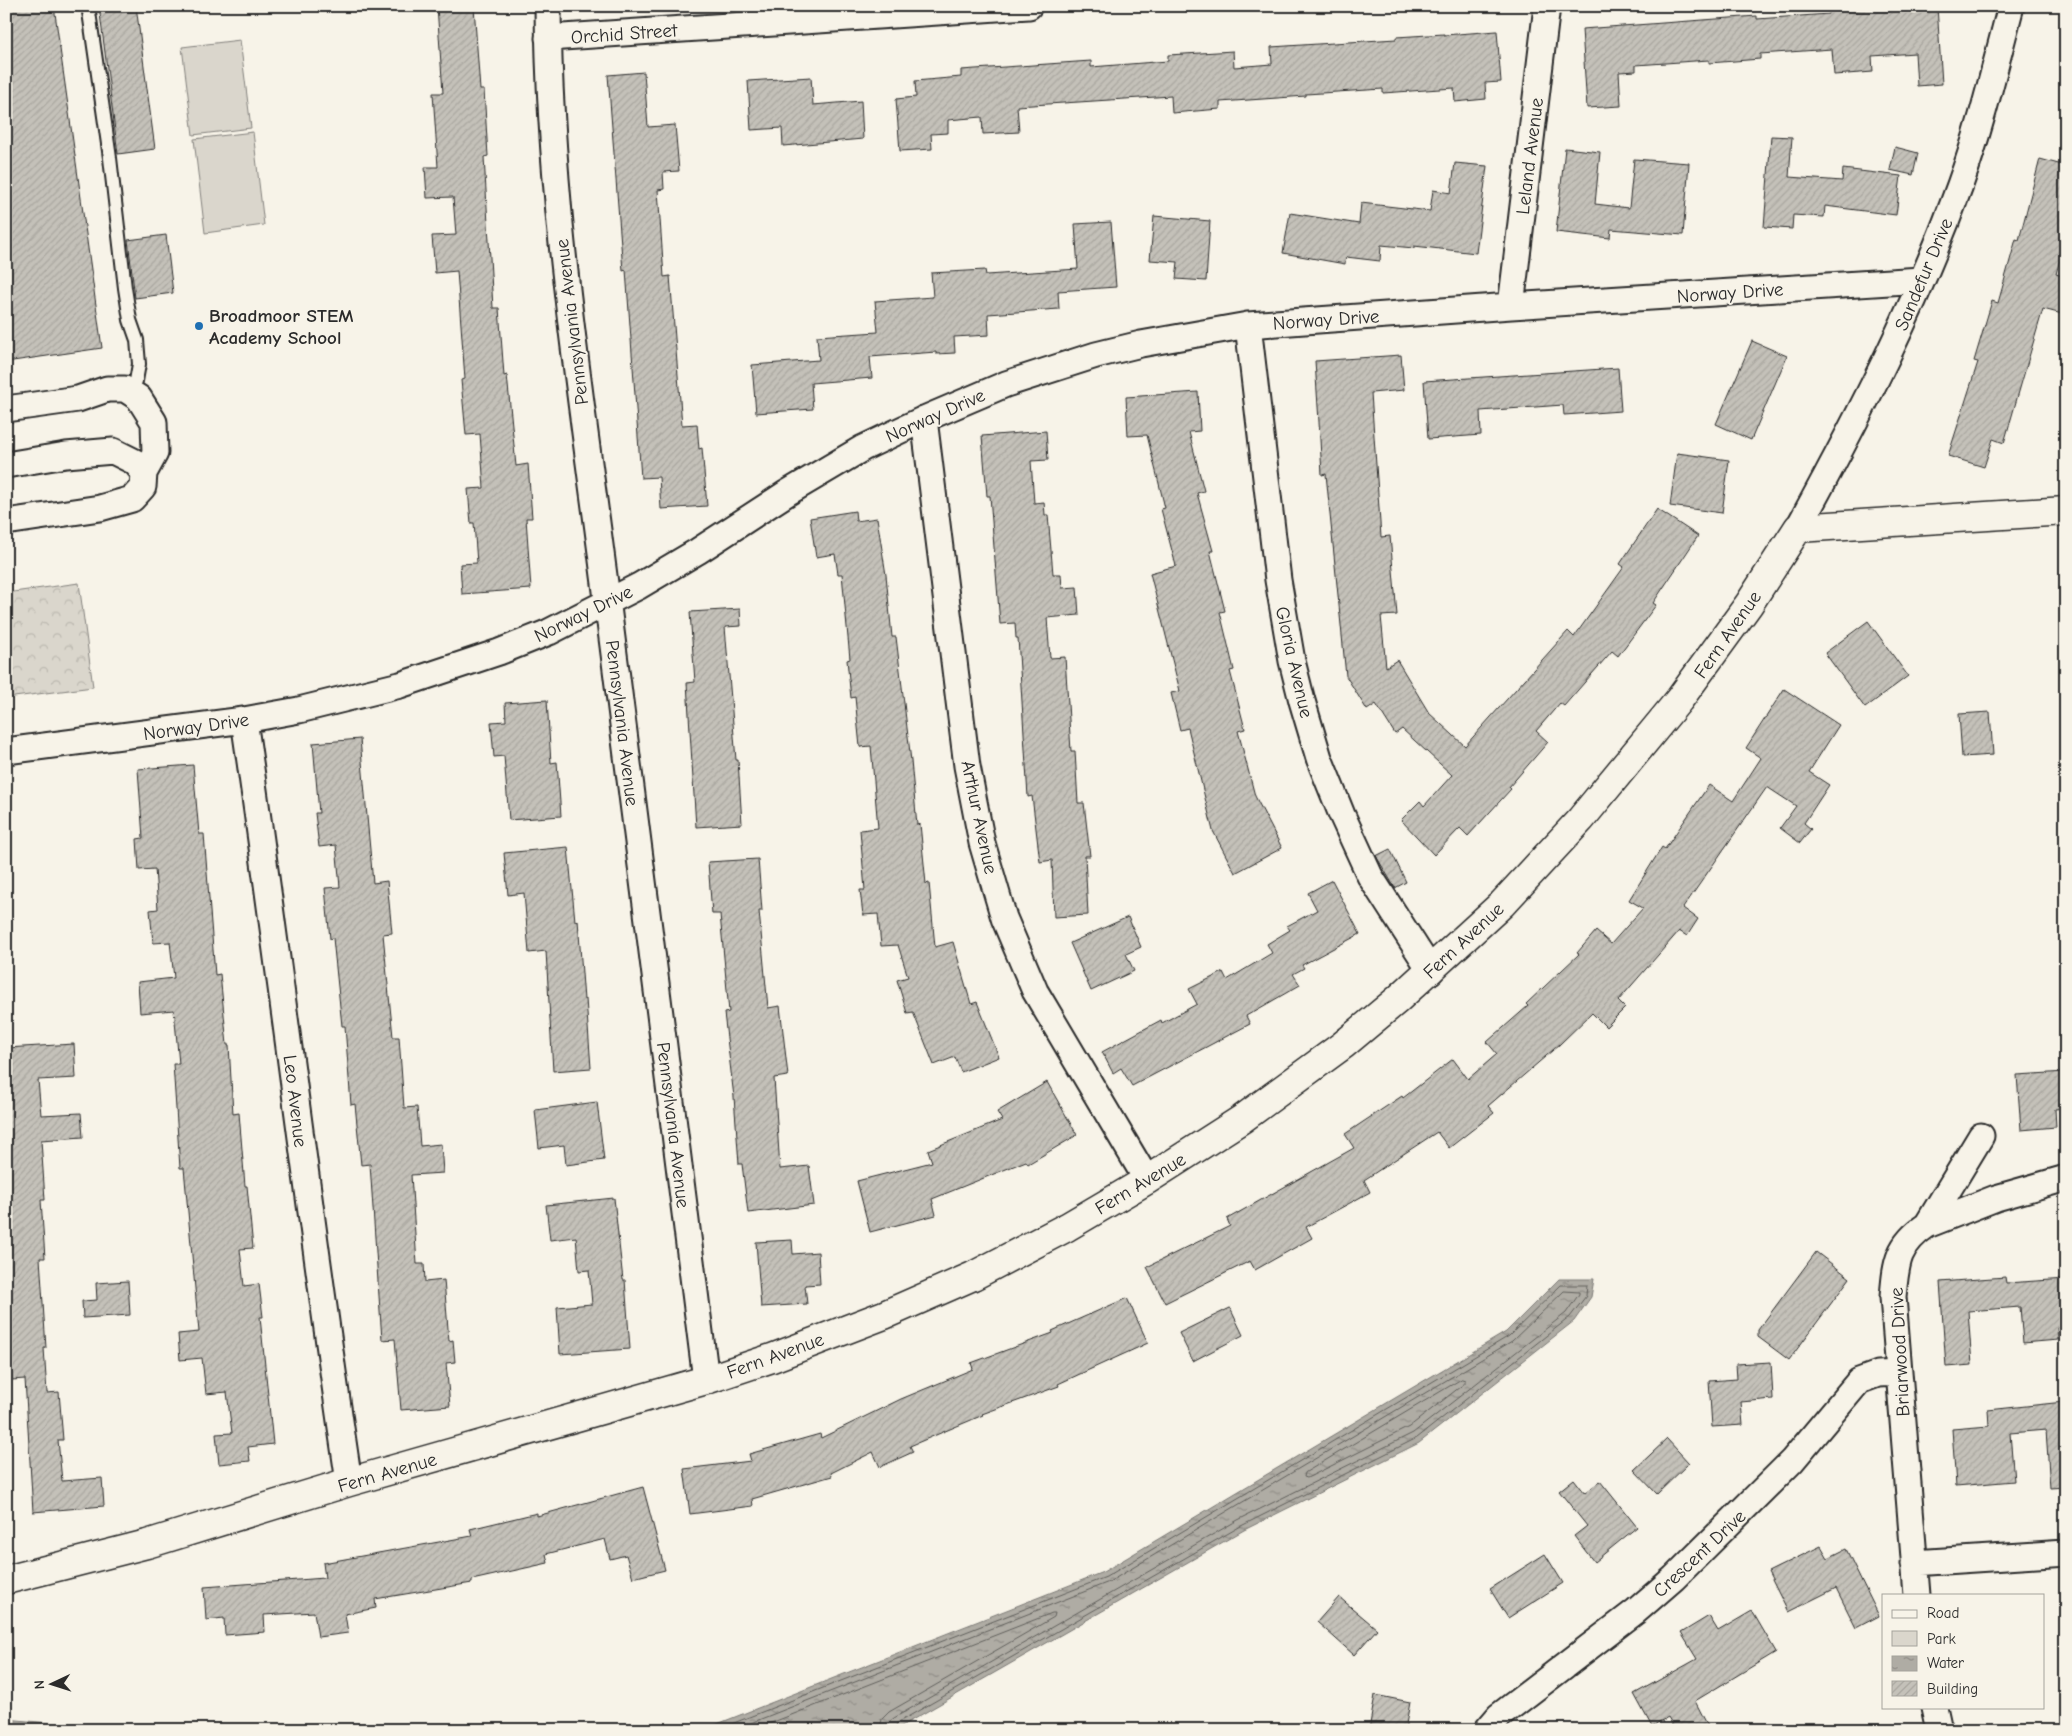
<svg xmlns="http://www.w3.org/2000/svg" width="2072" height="1736" viewBox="0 0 2072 1736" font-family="'Comic Neue',sans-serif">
<defs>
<pattern id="forest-crowns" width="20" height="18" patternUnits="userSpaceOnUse" patternTransform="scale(1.25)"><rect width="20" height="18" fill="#dad6cc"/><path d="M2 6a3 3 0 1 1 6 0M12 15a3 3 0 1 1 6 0" fill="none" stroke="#bbb8af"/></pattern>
<pattern id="water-ripples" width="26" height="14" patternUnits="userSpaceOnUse" patternTransform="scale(1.25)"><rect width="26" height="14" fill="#afaca4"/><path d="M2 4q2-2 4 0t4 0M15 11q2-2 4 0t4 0" fill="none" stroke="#8f8c86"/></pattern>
<pattern id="building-hatch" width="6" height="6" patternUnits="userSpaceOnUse" patternTransform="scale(1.25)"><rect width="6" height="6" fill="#c4c1b9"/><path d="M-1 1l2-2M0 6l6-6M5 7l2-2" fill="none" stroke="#a9a69f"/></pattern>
</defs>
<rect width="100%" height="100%" fill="#f7f3e8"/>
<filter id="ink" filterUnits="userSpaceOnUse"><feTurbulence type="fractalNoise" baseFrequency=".02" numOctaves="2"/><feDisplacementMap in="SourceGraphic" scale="10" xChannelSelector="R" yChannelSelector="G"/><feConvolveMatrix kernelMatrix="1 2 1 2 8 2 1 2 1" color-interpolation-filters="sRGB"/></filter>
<g filter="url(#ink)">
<path fill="#dad6cc" stroke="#82807c" d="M 240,40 L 251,128 L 193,135 L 182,47 Z
M 253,132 L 264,225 L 205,233 L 194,139 Z"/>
<path fill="url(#forest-crowns)" stroke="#82807c" d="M 79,583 L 93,687 L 6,698 L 6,593 Z"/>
<path fill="url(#water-ripples)" stroke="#7a7874" d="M 1559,1279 L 1594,1279 L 1591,1297 L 1574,1321 L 1419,1443 L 1244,1530 L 898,1728 L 893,1730 L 702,1730 L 1103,1572 L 1506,1332 Z
M 6,1719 L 126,1730 L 6,1730 Z"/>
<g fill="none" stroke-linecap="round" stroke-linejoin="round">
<path stroke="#605f5b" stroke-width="1" d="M 1462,1379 L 1465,1380 L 1465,1383 L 1409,1427 L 1307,1478 L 1304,1477 L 1305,1473 Z
M 6,1724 L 68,1730
M 716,1730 L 1106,1577 L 1509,1336 L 1561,1285 L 1587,1285 L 1586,1296 L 1570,1317 L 1417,1438 L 1241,1526 L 897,1723 L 894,1730
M 733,1730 L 1109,1582 L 1512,1341 L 1564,1291 L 1579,1292 L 1579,1294 L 1566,1313 L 1413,1433 L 1238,1520 L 894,1718 L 889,1722 L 887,1730
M 753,1730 L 1052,1613 L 1055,1613 L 1054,1617 L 889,1712 L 882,1719 L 880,1730"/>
</g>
<path fill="url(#building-hatch)" stroke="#2b2b2b" d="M 6,6 L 54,6 L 102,348 L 6,362 Z
M 99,6 L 136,6 L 155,149 L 118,154 Z
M 437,6 L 474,6 L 480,90 L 484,90 L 488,156 L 484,157 L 493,308 L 499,308 L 504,376 L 507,375 L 516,466 L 528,464 L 532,518 L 526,518 L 531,589 L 462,594 L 460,564 L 477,563 L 474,523 L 471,523 L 468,489 L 484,488 L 480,434 L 466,435 L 461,380 L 465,379 L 457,271 L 435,273 L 432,236 L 456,235 L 453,197 L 427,198 L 425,167 L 438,167 L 433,93 L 443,93 Z
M 1907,6 L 1937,6 L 1942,84 L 1917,86 L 1915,53 L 1872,56 L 1873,72 L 1834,75 L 1832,49 L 1760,54 L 1760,59 L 1709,63 L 1709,60 L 1636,65 L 1636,71 L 1619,72 L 1621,106 L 1587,108 L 1582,29 L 1757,16 L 1757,19 L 1829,14 L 1829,12 Z
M 1497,31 L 1501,82 L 1485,83 L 1486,99 L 1455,102 L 1454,88 L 1383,93 L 1383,89 L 1306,94 L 1306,96 L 1220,102 L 1220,109 L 1172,113 L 1171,96 L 1017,106 L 1019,132 L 983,134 L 982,117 L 948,120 L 948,133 L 931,134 L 932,149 L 900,151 L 896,99 L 916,97 L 915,81 L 961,77 L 961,70 L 1091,61 L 1091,67 L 1168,61 L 1168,55 L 1233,51 L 1234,67 L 1272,64 L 1271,47 L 1396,39 L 1396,37 L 1444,34 L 1444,35 Z
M 644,72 L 648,127 L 675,125 L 679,171 L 663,172 L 664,189 L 658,190 L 664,277 L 670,276 L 682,425 L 697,424 L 699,449 L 702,448 L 707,506 L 661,509 L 659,477 L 641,478 L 626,270 L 623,271 L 608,75 Z
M 811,77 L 813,105 L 861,101 L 863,139 L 783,146 L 782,128 L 751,130 L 748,81 Z
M 1771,136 L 1792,137 L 1789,177 L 1842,181 L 1843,169 L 1901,176 L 1896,215 L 1825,206 L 1824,217 L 1793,215 L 1792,229 L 1764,227 Z
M 1895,147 L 1918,153 L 1913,175 L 1890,170 Z
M 1565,148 L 1600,152 L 1595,204 L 1629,208 L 1634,159 L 1689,163 L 1683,235 L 1611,229 L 1610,238 L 1556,232 Z
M 2040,159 L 2066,166 L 2066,238 L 2056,274 L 2066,277 L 2066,315 L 2043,309 L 2004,443 L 1993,439 L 1984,467 L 1948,456 L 1978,362 L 1974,361 L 1992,301 L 1998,303 L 2016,239 L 2019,240 Z
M 1455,163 L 1487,166 L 1476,253 L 1414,246 L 1414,248 L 1381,245 L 1380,261 L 1346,257 L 1345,264 L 1283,253 L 1290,213 L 1359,224 L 1361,203 L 1430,211 L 1433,190 L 1451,193 Z
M 1154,216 L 1210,221 L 1206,281 L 1176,279 L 1178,262 L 1150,260 Z
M 1111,222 L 1116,287 L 1058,291 L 1059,309 L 988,314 L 989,335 L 954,337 L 955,353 L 936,354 L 936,352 L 870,357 L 872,378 L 811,383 L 813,409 L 756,413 L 752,365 L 819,360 L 817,336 L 878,332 L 875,301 L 933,297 L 931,273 L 985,270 L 986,275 L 1078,269 L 1075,224 Z
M 166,235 L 173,293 L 135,298 L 128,240 Z
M 1752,341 L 1787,356 L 1751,440 L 1716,424 Z
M 1401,355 L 1404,390 L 1371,393 L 1381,537 L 1390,536 L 1397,615 L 1381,616 L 1386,667 L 1397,660 L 1429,713 L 1465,746 L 1568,631 L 1574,637 L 1624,567 L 1620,564 L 1657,509 L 1698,536 L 1653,603 L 1656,605 L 1618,656 L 1612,651 L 1564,706 L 1560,703 L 1536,731 L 1548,742 L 1509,787 L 1511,789 L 1468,836 L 1460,828 L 1434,855 L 1401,820 L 1420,801 L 1424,806 L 1452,775 L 1402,729 L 1395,734 L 1376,704 L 1367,710 L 1346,676 L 1326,474 L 1322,475 L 1319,422 L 1315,361 Z
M 1618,368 L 1621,411 L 1564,415 L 1563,405 L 1480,411 L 1481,435 L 1428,439 L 1424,381 Z
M 1198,392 L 1200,431 L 1189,432 L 1204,491 L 1197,493 L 1213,551 L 1210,551 L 1225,611 L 1220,612 L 1234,670 L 1230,671 L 1245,729 L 1238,731 L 1255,796 L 1282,848 L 1235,873 L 1213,831 L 1188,728 L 1180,730 L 1171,693 L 1180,691 L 1150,573 L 1176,566 L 1161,509 L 1165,508 L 1147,435 L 1128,436 L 1126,397 Z
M 1046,431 L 1048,460 L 1031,461 L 1034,503 L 1044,502 L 1045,515 L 1048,515 L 1053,574 L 1061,574 L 1062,588 L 1077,587 L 1079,615 L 1047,618 L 1050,658 L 1065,657 L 1071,751 L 1075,751 L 1078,803 L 1084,803 L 1090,856 L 1085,856 L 1088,915 L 1054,917 L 1052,860 L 1040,862 L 1032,796 L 1028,797 L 1018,638 L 1016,638 L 1015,623 L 1000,624 L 990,496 L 987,496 L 982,436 Z
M 1677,453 L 1729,460 L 1722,513 L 1670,506 Z
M 855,511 L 856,521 L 877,518 L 886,575 L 892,637 L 896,637 L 911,761 L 917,825 L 920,824 L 926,884 L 929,883 L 935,947 L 953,942 L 971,1004 L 977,1002 L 999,1057 L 961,1072 L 955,1057 L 934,1065 L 913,1012 L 907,1013 L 897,980 L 908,977 L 898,945 L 881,946 L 878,914 L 863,915 L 860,890 L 865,890 L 860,830 L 878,828 L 871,746 L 860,747 L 855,697 L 851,698 L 847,660 L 850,659 L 842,574 L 838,574 L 835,554 L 816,557 L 810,518 Z
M 740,609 L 741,626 L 725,627 L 736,760 L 738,760 L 742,824 L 696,827 L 687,683 L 695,682 L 690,612 Z
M 1868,621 L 1908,676 L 1865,708 L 1825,653 Z
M 1784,689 L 1839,725 L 1809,772 L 1829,785 L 1804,823 L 1811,829 L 1800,843 L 1780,828 L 1796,806 L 1767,787 L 1683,908 L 1698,919 L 1687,936 L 1679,931 L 1618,1001 L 1625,1008 L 1606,1027 L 1592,1013 L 1560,1044 L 1488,1106 L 1494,1113 L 1449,1148 L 1437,1132 L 1364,1180 L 1370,1192 L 1306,1227 L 1312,1238 L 1255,1270 L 1250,1261 L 1165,1303 L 1147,1267 L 1230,1226 L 1227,1219 L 1354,1148 L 1345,1134 L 1402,1096 L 1403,1098 L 1453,1059 L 1468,1079 L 1497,1054 L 1487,1042 L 1528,1006 L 1526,1004 L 1579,954 L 1577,953 L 1596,931 L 1611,944 L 1643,908 L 1629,900 L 1662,847 L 1665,849 L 1709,785 L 1733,801 L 1761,758 L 1746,748 Z
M 547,700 L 551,763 L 557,762 L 561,816 L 509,820 L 504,756 L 494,757 L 491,722 L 506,721 L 505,703 Z
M 1990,712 L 1993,755 L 1962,757 L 1959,714 Z
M 360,739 L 373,883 L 387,881 L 392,933 L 383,934 L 393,1037 L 399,1037 L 404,1108 L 417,1107 L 420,1146 L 441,1144 L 443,1173 L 411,1175 L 417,1264 L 424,1264 L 425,1282 L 444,1280 L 449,1341 L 453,1340 L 455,1362 L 446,1363 L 450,1406 L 401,1410 L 395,1339 L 382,1340 L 370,1164 L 361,1165 L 355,1104 L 351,1105 L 345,1026 L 342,1026 L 333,938 L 330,939 L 325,888 L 340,887 L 336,845 L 319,847 L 315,813 L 319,813 L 313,743 Z
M 193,765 L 199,834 L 204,834 L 215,975 L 220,974 L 227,1045 L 229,1045 L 233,1114 L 239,1113 L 245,1186 L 247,1186 L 253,1248 L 240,1249 L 244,1286 L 259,1284 L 263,1317 L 260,1317 L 273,1444 L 248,1447 L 250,1461 L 219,1464 L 216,1434 L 232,1433 L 227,1392 L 206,1394 L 202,1358 L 180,1360 L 178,1334 L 199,1332 L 184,1168 L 180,1168 L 173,1064 L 179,1064 L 174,1010 L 140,1013 L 138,982 L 174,978 L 170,942 L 153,943 L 150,910 L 158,909 L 155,869 L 139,870 L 137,839 L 143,838 L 138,769 Z
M 568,847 L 575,921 L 578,920 L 584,1000 L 586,999 L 591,1068 L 553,1071 L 546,951 L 529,953 L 524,893 L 508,895 L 504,853 Z
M 1390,849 L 1406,882 L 1395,888 L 1376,856 Z
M 758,859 L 762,911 L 759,911 L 768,1008 L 780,1006 L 788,1076 L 774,1078 L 780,1169 L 809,1166 L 814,1205 L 748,1213 L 742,1164 L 739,1164 L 734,1097 L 724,1013 L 729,1012 L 720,914 L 712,914 L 708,862 Z
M 1332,880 L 1360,934 L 1302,965 L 1304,968 L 1293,974 L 1300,985 L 1246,1016 L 1250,1024 L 1132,1086 L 1121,1068 L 1113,1073 L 1102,1052 L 1161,1020 L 1162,1023 L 1197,1004 L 1189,989 L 1223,972 L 1227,980 L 1272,953 L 1267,944 L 1290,930 L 1287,926 L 1317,910 L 1308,893 Z
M 1128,917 L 1141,947 L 1126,954 L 1134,971 L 1091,991 L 1070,943 Z
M 74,1044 L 76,1078 L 38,1080 L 41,1115 L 81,1113 L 83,1137 L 41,1140 L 45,1200 L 41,1200 L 45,1258 L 40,1258 L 46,1348 L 44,1348 L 47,1393 L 59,1392 L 63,1440 L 58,1440 L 62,1481 L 102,1478 L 104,1506 L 33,1512 L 25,1379 L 12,1380 L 8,1322 L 6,1322 L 6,1048 Z
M 2066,1072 L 2066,1108 L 2055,1109 L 2056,1127 L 2021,1130 L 2017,1075 Z
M 1047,1082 L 1077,1135 L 1028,1164 L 1026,1161 L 932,1199 L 936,1215 L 870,1232 L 857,1181 L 932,1162 L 928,1150 L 1002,1120 L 997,1112 Z
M 597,1102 L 604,1160 L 566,1165 L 564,1145 L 539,1148 L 535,1110 Z
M 614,1198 L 623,1280 L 625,1280 L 630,1349 L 560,1354 L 557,1307 L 592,1304 L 589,1270 L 579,1271 L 576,1237 L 550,1240 L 546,1205 Z
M 792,1240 L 793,1254 L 818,1252 L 820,1284 L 805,1285 L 807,1304 L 761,1307 L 756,1242 Z
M 1816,1252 L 1850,1278 L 1789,1360 L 1758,1337 L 1758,1330 Z
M 2005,1277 L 2006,1283 L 2066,1279 L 2066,1326 L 2057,1327 L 2058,1340 L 2023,1343 L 2020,1307 L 1968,1311 L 1972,1365 L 1946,1367 L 1940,1282 Z
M 128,1281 L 130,1315 L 83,1318 L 82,1301 L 97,1300 L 96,1283 Z
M 1127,1298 L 1148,1343 L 1058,1384 L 1059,1386 L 982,1414 L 983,1415 L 910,1446 L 913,1452 L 880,1467 L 873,1452 L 831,1473 L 832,1476 L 752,1499 L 753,1506 L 690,1514 L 684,1469 L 751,1461 L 749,1454 L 820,1434 L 821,1438 L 901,1399 L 973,1369 L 971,1363 L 1053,1333 L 1052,1331 Z
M 1230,1308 L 1243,1335 L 1193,1361 L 1179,1333 Z
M 1771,1362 L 1773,1399 L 1741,1402 L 1743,1425 L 1712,1427 L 1709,1381 L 1737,1379 L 1736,1364 Z
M 2064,1402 L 2066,1416 L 2066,1487 L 2050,1488 L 2046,1430 L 2010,1433 L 2014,1481 L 1956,1486 L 1952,1429 L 1989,1426 L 1988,1410 Z
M 1667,1439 L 1689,1463 L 1657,1494 L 1634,1470 Z
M 1574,1479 L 1585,1493 L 1600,1481 L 1637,1527 L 1594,1562 L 1574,1536 L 1587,1526 L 1559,1491 Z
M 643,1487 L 665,1570 L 633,1578 L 626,1555 L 610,1559 L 605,1539 L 546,1554 L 548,1563 L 472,1580 L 472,1583 L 375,1599 L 376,1608 L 345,1614 L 348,1633 L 318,1637 L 314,1612 L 264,1615 L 265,1632 L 225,1635 L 224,1618 L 206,1620 L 204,1587 L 325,1578 L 323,1563 L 472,1536 L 470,1529 L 537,1513 L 537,1516 Z
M 1821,1546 L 1828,1558 L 1846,1549 L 1879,1616 L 1856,1628 L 1836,1588 L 1788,1612 L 1768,1572 Z
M 1545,1554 L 1563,1583 L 1508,1618 L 1490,1589 Z
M 1339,1597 L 1377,1629 L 1354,1655 L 1317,1622 Z
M 1752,1611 L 1776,1652 L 1695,1701 L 1710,1730 L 1675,1730 L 1668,1718 L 1652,1727 L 1634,1694 L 1697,1659 L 1681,1633 L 1709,1616 L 1718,1631 Z
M 1375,1695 L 1410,1702 L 1405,1730 L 1369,1730 Z"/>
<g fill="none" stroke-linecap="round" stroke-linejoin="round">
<g stroke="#2b2b2b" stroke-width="16">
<path id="lane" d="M 89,12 L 110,158 L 125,288 L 130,320 L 137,340 L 139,364 L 136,381 L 129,392"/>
</g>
<g stroke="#2b2b2b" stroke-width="29">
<path id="street" d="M 548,6 C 549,208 583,407 608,607 C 642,865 673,1122 706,1380
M 548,38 L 1029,6
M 1511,306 L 1547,6
M 1248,325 L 1278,580 L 1292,661 L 1302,701 L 1319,758 L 1342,815 L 1370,876 L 1431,971
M 6,409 L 78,399 L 107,389 L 125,389 L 139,398 L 154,422 L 155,453 L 144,473
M 924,419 L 967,766 L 982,843 L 1004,918 L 1035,991 L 1147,1180
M 6,465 L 66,455 L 113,451 L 135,462 L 144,473 L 143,487 L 132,499 L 100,508 L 6,522
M 1798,528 C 1859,417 1917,304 1960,185 C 1981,127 1995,66 2011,6
M 244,720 C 281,974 311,1229 349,1482
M 6,751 L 244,720 L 299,710 L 400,685 L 499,652 L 549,632 L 639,586 L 698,551 L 787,493 L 863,448 L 924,419 L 1006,384 L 1096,355 L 1141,344 L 1248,325 L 1511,306 L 1921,280
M 1927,1225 L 1996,1198 L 2066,1178
M 1914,1563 L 2066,1553
M 1917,1595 L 1893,1297 C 1896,1263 1897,1245 1927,1225 L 1981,1136
M 1934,1707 L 1939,1730
M 1487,1730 L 1499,1716 L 1636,1611 L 1674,1578 L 1792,1461 L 1859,1381 L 1878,1374 L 1899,1373"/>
</g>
<g stroke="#2b2b2b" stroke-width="31">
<path id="secondary" d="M 6,1580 L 147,1544 L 349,1482 L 706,1380 L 772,1358 L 884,1315 L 973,1276 L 1067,1227 L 1147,1180 L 1242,1119 L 1343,1045 L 1397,1000 L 1502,904 L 1581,819 L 1679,700 L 1749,604 L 1798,528 L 2066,511"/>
</g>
<use href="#lane" stroke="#f7f3e8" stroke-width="12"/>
<use href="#street" stroke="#f7f3e8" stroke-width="25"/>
<use href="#secondary" stroke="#f7f3e8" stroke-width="28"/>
</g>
</g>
<circle fill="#1f6fb2" stroke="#f7f3e8" stroke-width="2" cx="199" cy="326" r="5"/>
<g text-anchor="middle" stroke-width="4" stroke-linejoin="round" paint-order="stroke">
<g font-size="19" fill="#2b2b2b" stroke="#f7f3e8">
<text transform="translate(624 33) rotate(-4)" y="7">Orchid Street</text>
<text transform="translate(1529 156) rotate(-83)" y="7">Leland Avenue</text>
<text transform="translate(1923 274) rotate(-67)" y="7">Sandefur Drive</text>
<text transform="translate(1730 292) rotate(-4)" y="7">Norway Drive</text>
<text transform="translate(1326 319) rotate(-4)" y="7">Norway Drive</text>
<text transform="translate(571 322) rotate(-97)" y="7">Pennsylvania Avenue</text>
<text transform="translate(935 415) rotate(-24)" y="7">Norway Drive</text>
<text transform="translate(583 613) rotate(-26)" y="7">Norway Drive</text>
<text transform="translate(1727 634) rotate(-55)" y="7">Fern Avenue</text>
<text transform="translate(1295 662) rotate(77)" y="7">Gloria Avenue</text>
<text transform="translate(623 723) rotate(83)" y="7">Pennsylvania Avenue</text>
<text transform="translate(196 726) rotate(-8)" y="7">Norway Drive</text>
<text transform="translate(980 817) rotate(78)" y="7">Arthur Avenue</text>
<text transform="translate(1463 940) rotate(-43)" y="7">Fern Avenue</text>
<text transform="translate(296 1101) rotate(83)" y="7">Leo Avenue</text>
<text transform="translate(674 1125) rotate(83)" y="7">Pennsylvania Avenue</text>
<text transform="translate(1140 1183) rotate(-31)" y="7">Fern Avenue</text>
<text transform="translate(1899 1352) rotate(-93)" y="7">Briarwood Drive</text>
<text transform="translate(775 1355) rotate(-20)" y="7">Fern Avenue</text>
<text transform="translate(387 1472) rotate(-16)" y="7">Fern Avenue</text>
<text transform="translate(1699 1553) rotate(-43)" y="7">Crescent Drive</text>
</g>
<g font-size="19" font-weight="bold" fill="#2b2b2b" stroke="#f7f3e8" text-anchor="start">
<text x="209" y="322">Broadmoor STEM<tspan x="209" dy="22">Academy School</tspan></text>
</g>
</g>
<rect width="2072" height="1736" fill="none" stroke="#f7f3e8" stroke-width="25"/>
<rect x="12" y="12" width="2047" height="1711" fill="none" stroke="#2b2b2b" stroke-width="2" filter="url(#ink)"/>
<rect x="1882" y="1594" width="162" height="115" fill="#f7f3e8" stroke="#a5a39c"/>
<rect x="1892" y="1610" width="25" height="8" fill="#f7f3e8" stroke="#a5a39c"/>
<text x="1927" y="1618" font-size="15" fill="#2b2b2b">Road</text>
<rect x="1892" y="1631" width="25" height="15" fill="#dad6cc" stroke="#a5a39c"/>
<text x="1927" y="1644" font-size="15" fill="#2b2b2b">Park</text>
<rect x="1892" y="1656" width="25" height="15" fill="url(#water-ripples)" stroke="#a5a39c"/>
<text x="1927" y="1668" font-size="15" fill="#2b2b2b">Water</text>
<rect x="1892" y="1681" width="25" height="15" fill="url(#building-hatch)" stroke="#a5a39c"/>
<text x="1927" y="1694" font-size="15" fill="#2b2b2b">Building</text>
<g transform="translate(52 1684) rotate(266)" stroke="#f7f3e8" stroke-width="4" paint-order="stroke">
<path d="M0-4L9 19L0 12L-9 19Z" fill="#2b2b2b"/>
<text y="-8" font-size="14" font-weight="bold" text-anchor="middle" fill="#2b2b2b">N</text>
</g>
</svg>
